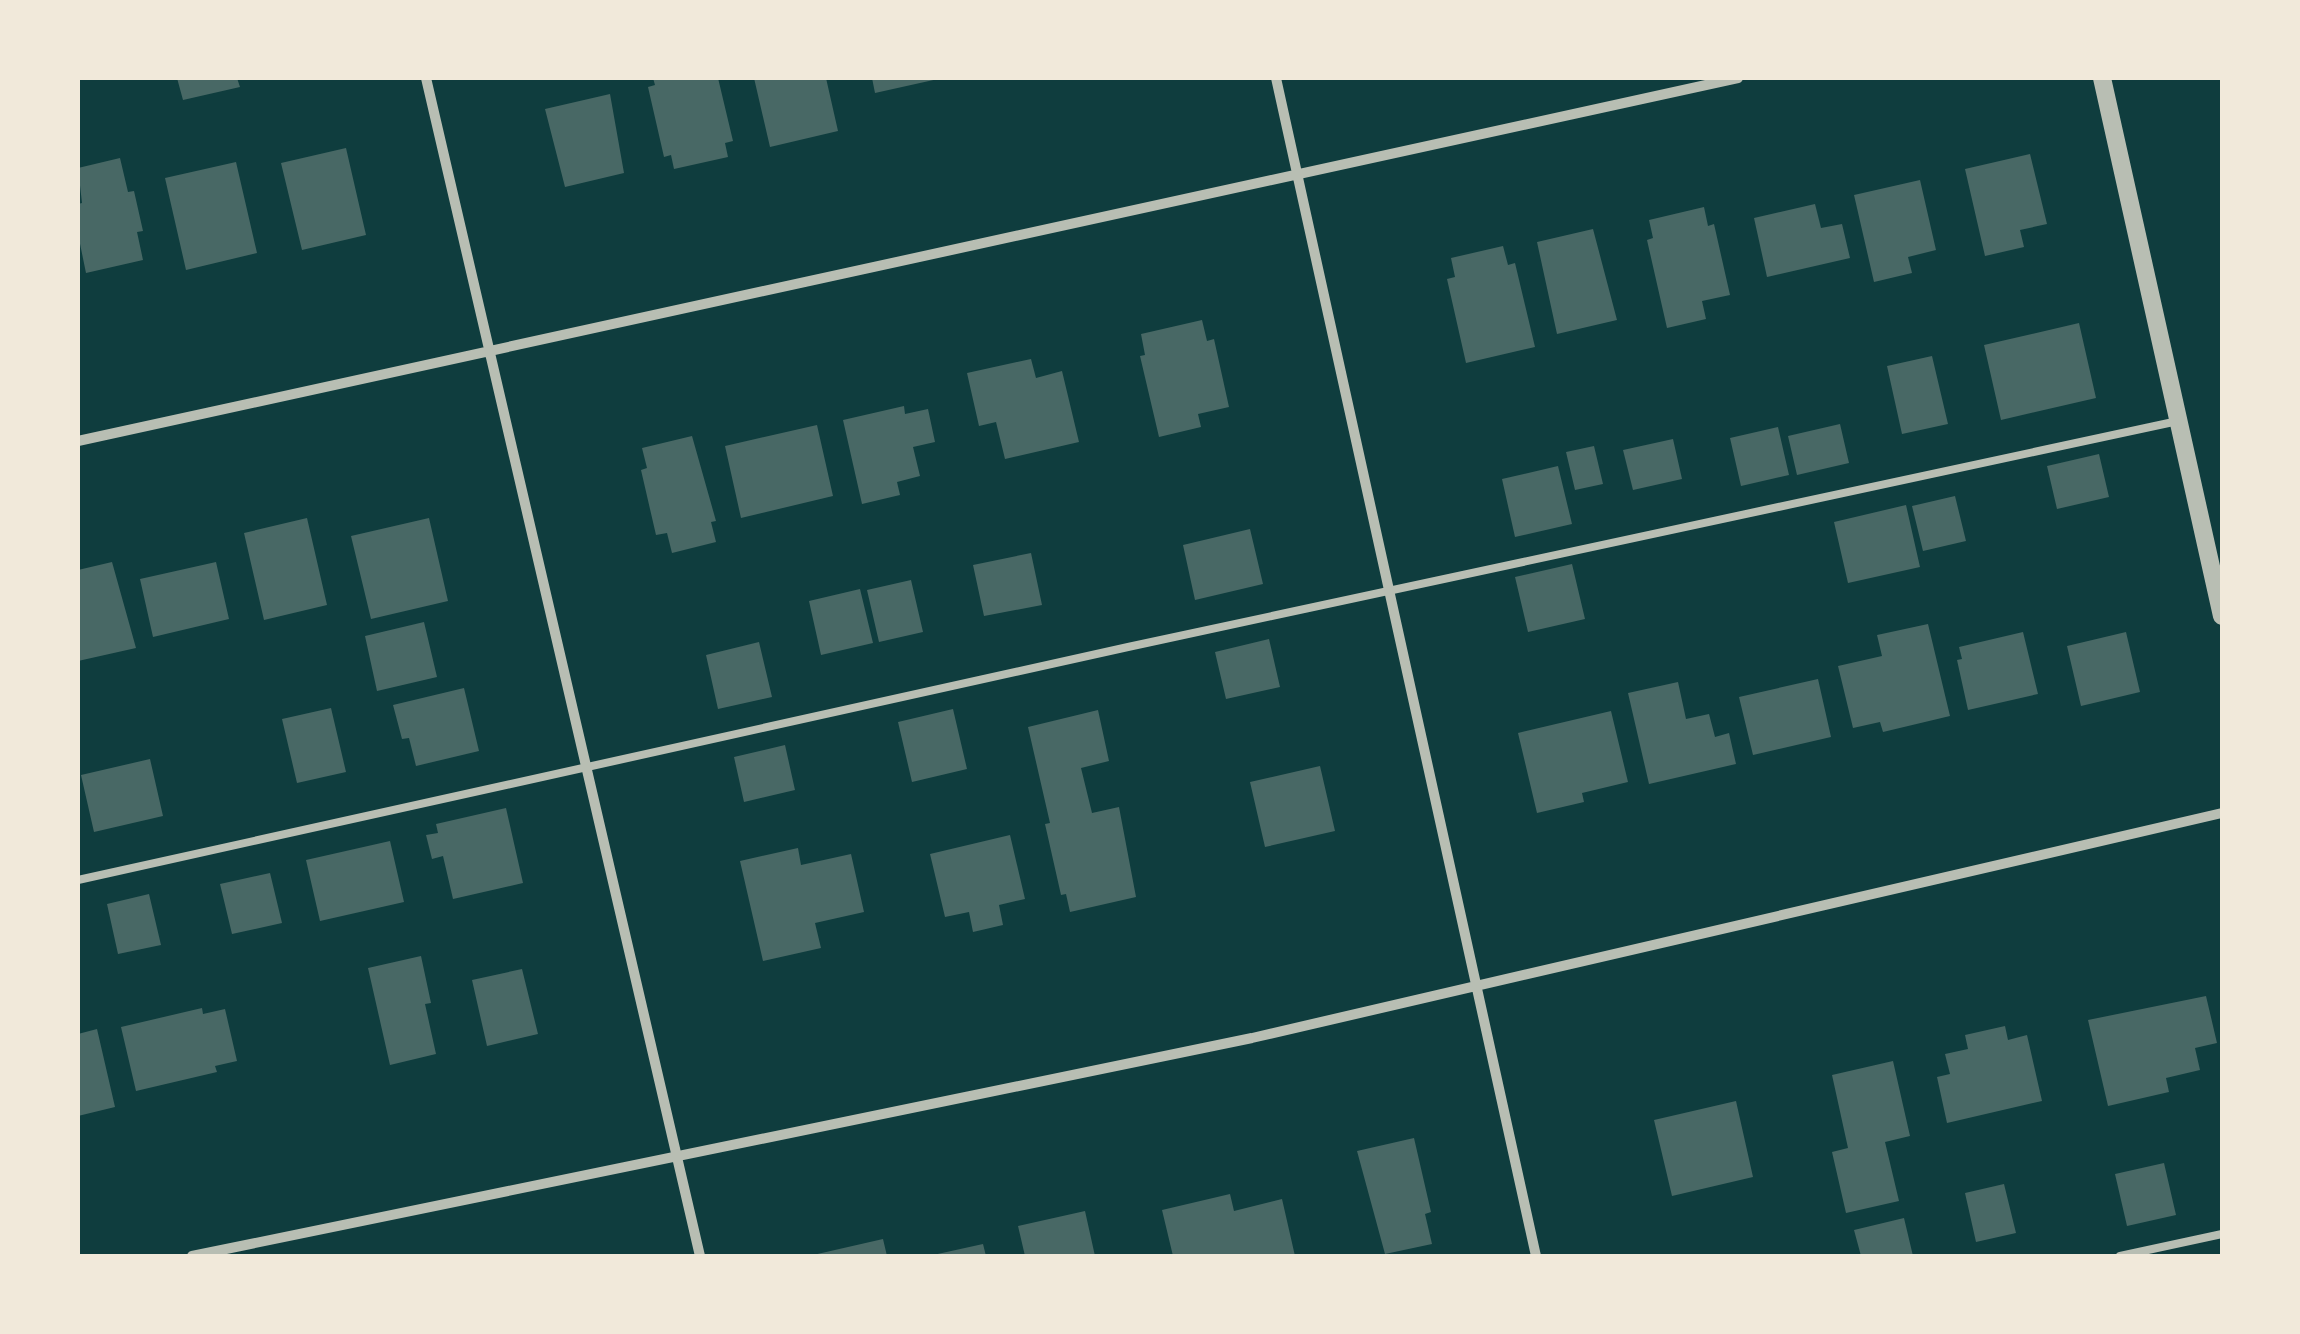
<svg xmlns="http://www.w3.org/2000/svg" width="2300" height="1334" viewBox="0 0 2300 1334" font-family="Overpass,sans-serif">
<rect width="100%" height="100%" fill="#0f3d3e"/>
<path fill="#486865" d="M 177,78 L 237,78 L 240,87 L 183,100 Z
M 653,78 L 718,78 L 733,141 L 725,143 L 728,157 L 674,169 L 671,155 L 664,157 L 648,87 L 655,85 Z
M 754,78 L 826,78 L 838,131 L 770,147 Z
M 872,78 L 937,78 L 938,79 L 875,93 Z
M 610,94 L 624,173 L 565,187 L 545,109 Z
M 346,148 L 366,235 L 302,250 L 281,163 Z
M 2030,154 L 2047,224 L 2020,230 L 2024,247 L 1985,256 L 1965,169 Z
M 120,158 L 128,192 L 134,191 L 143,231 L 137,232 L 143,260 L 86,273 L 78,234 L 78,204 L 82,203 L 78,168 Z
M 236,162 L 257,253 L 186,270 L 165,178 Z
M 1920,180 L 1936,250 L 1908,257 L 1912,273 L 1874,282 L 1854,195 Z
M 1815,204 L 1821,228 L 1842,224 L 1850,258 L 1767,277 L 1754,218 Z
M 1704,207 L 1708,226 L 1714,224 L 1730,295 L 1702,301 L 1706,319 L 1667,328 L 1647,240 L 1653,238 L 1649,220 Z
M 1593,229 L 1617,320 L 1557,334 L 1537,242 Z
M 1503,246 L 1508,265 L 1515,263 L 1535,347 L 1466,363 L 1447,279 L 1455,277 L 1451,258 Z
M 1202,320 L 1207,341 L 1214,339 L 1229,407 L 1198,414 L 1201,427 L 1159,437 L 1140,356 L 1145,355 L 1141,334 Z
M 2079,323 L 2096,398 L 2001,420 L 1984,345 Z
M 1932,356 L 1948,424 L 1902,434 L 1887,366 Z
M 1031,359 L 1036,378 L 1062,371 L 1079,442 L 1005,459 L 996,422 L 979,426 L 967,373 Z
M 904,406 L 905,414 L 928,409 L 935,442 L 913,447 L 920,476 L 897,482 L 900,495 L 862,504 L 843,420 Z
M 1840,424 L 1849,463 L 1797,475 L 1788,436 Z
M 817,425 L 833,496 L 741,518 L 725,446 Z
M 1778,427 L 1789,475 L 1741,486 L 1730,438 Z
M 692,436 L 716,521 L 711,522 L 716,542 L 672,553 L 667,533 L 656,535 L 641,470 L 647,468 L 642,448 Z
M 1673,439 L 1682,479 L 1633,490 L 1623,450 Z
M 1594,446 L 1603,484 L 1575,490 L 1566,452 Z
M 2099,454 L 2109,497 L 2057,509 L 2047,466 Z
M 1558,466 L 1572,524 L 1515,537 L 1502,479 Z
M 1955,496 L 1966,541 L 1923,551 L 1912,506 Z
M 1906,505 L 1920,567 L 1848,583 L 1834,522 Z
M 307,518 L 327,605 L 264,620 L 244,533 Z
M 429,518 L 448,601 L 371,619 L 351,536 Z
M 1250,529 L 1263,584 L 1195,600 L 1183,545 Z
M 1031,553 L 1042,605 L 984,616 L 973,565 Z
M 112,562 L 136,648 L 78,661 L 78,570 Z
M 216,562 L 229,619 L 153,637 L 140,579 Z
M 1572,564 L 1585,619 L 1528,632 L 1515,577 Z
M 911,580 L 923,632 L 879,642 L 867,590 Z
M 860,589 L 873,643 L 821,655 L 809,601 Z
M 424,622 L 437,677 L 377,691 L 365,636 Z
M 1928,624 L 1950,716 L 1883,732 L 1880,722 L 1853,728 L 1838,666 L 1882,656 L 1877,635 Z
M 2023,632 L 2038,694 L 1968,710 L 1957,660 L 1962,659 L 1959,647 Z
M 2126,632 L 2140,692 L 2081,706 L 2067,646 Z
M 1269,639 L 1280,687 L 1226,699 L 1215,652 Z
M 759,642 L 772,697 L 718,709 L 706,655 Z
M 1818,679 L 1831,737 L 1753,755 L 1739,697 Z
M 1678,682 L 1686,719 L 1709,714 L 1715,737 L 1729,733 L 1736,764 L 1649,784 L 1628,693 Z
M 464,688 L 479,751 L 416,766 L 409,738 L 402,739 L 393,705 Z
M 331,708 L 346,772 L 297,783 L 282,719 Z
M 953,709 L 967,769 L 912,782 L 898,722 Z
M 1098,710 L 1109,761 L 1081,768 L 1092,813 L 1119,807 L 1136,897 L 1070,912 L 1066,894 L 1061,895 L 1045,824 L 1050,823 L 1028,727 Z
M 1611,711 L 1628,782 L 1582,793 L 1584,802 L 1537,813 L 1518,733 Z
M 785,745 L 795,790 L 744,802 L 734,757 Z
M 150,759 L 163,816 L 94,832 L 81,775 Z
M 1320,766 L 1335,831 L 1265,847 L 1250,782 Z
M 506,808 L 523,883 L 453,899 L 443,856 L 432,859 L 426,835 L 438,833 L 436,824 Z
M 1010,835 L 1025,899 L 999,905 L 1003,925 L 973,932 L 969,912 L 945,917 L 930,854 Z
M 390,841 L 404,902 L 320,921 L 306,860 Z
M 798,848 L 801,865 L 851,854 L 864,912 L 815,923 L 821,948 L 763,961 L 740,861 Z
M 270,873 L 282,923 L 232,934 L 220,884 Z
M 149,894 L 161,945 L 118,954 L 107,904 Z
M 421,956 L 431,1003 L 425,1004 L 436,1054 L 390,1065 L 368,968 Z
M 522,969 L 538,1034 L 487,1046 L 472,980 Z
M 2206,996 L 2217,1043 L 2195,1048 L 2200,1070 L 2166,1078 L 2169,1092 L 2108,1106 L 2088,1020 Z
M 202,1008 L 203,1014 L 225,1009 L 237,1061 L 215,1066 L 217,1072 L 136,1091 L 121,1027 Z
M 2005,1026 L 2008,1040 L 2027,1035 L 2042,1101 L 1947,1123 L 1937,1077 L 1950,1074 L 1945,1054 L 1968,1049 L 1965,1035 Z
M 97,1029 L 115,1107 L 78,1116 L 78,1034 Z
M 1893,1061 L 1910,1136 L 1885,1142 L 1899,1201 L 1846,1213 L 1832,1152 L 1848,1148 L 1832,1075 Z
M 1736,1101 L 1753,1177 L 1672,1196 L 1654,1120 Z
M 1414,1138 L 1431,1212 L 1425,1214 L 1432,1244 L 1385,1254 L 1357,1151 Z
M 2164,1163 L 2176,1215 L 2127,1226 L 2115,1174 Z
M 2004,1184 L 2016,1233 L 1976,1242 L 1965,1193 Z
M 1230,1194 L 1234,1211 L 1282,1199 L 1295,1256 L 1173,1256 L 1162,1210 Z
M 1085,1211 L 1095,1256 L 1025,1256 L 1018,1226 Z
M 1904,1218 L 1913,1256 L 1861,1256 L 1854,1230 Z
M 883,1239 L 887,1256 L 813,1256 L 813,1255 Z
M 983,1244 L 986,1256 L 933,1256 L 933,1255 Z"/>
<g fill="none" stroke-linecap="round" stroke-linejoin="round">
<path stroke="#b8beb3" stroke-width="8" d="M 78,880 L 1128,647 L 2178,421
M 2120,1256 L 2222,1234"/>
<path stroke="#b8beb3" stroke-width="10" d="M 426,78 L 700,1256
M 1276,78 L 1536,1256
M 78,441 L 1738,78
M 192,1256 L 1252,1038 L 2222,813"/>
<path stroke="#b8beb3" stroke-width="18" d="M 2102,78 L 2222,616"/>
</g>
<rect width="2300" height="1334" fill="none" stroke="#f1e9da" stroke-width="160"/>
</svg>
